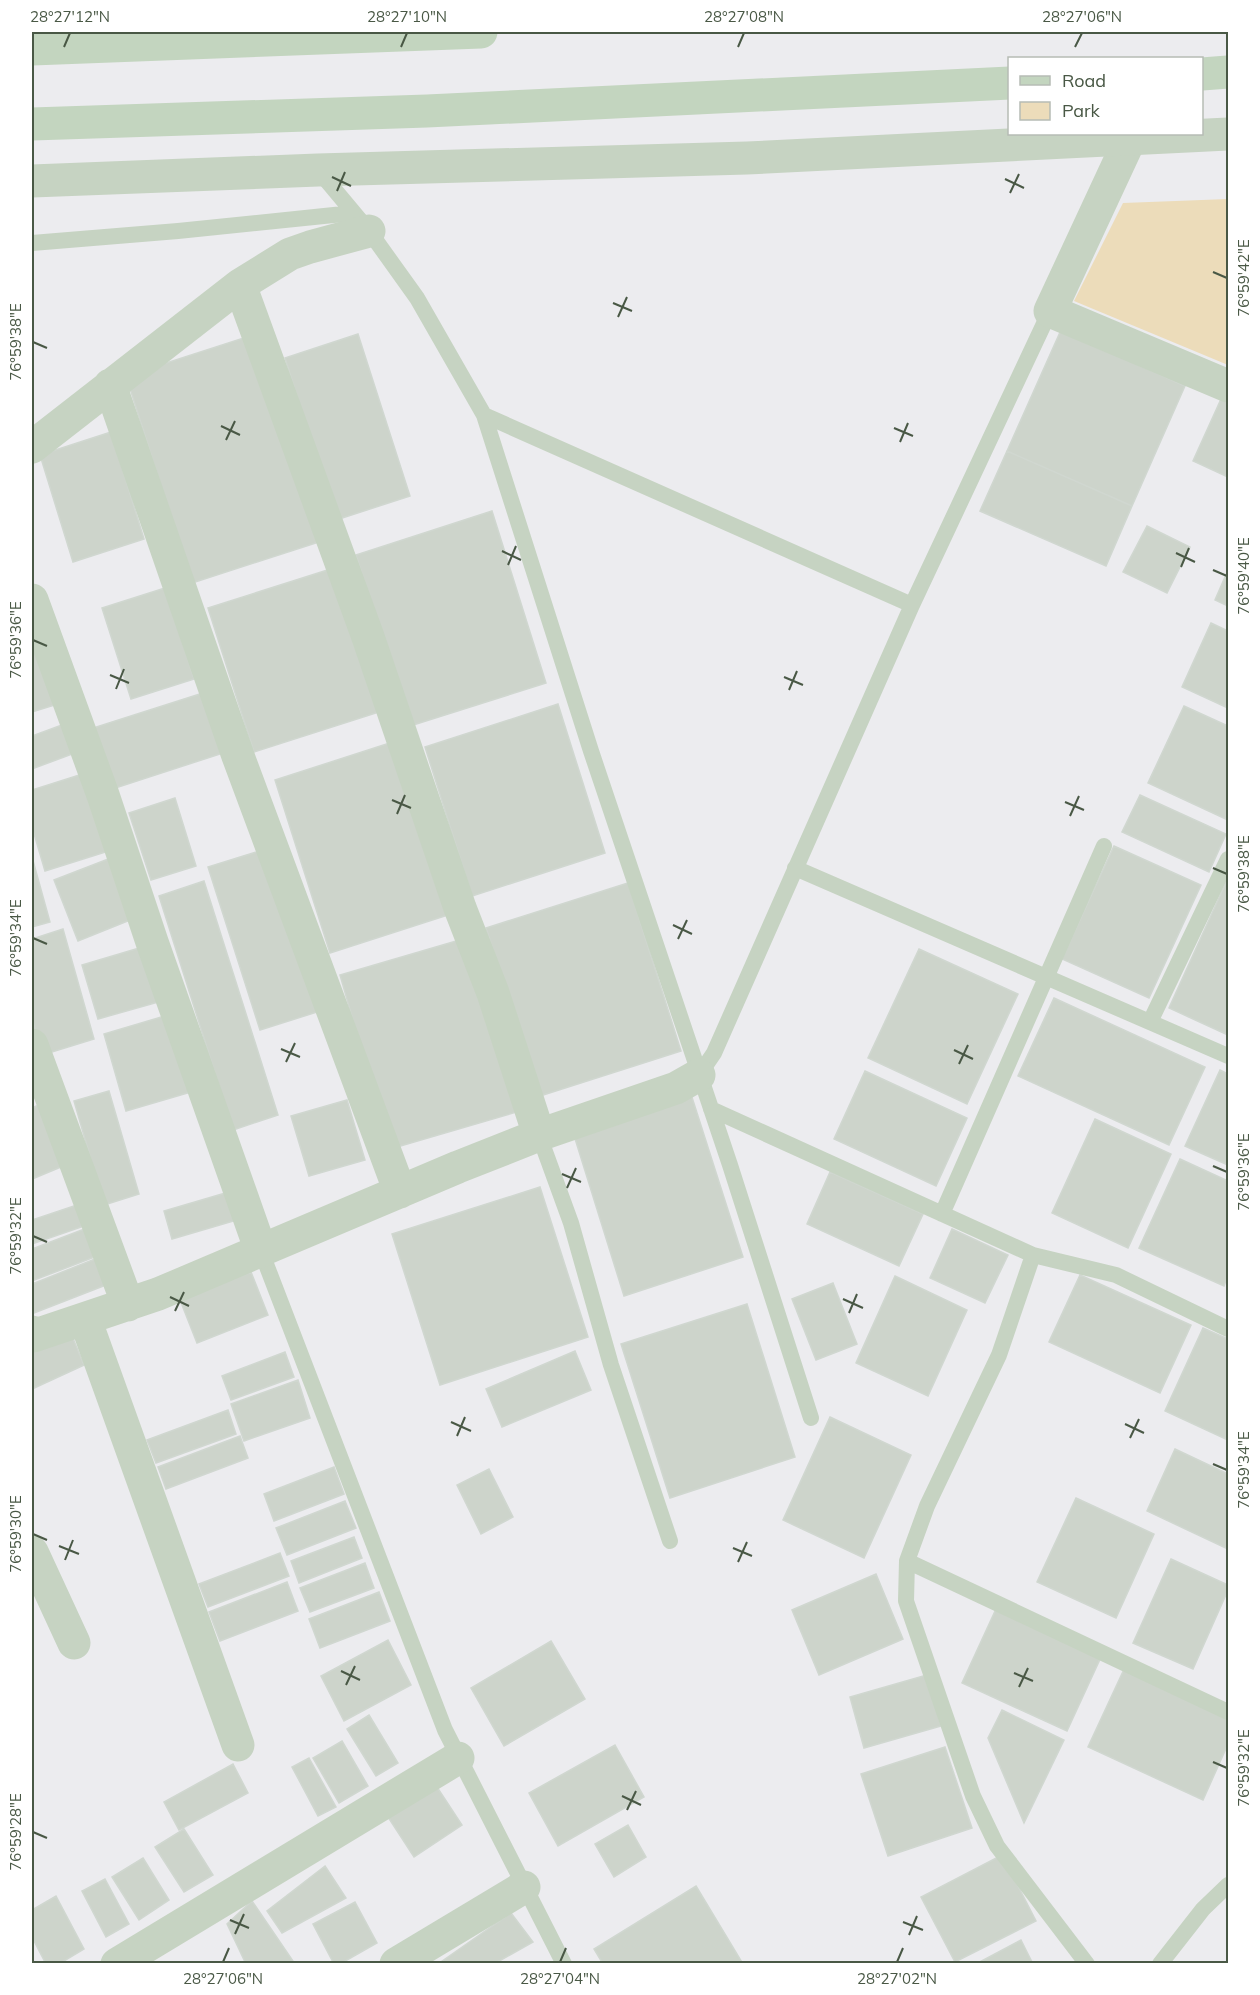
<svg xmlns="http://www.w3.org/2000/svg" width="1260" height="1995" viewBox="0 0 1260 1995" font-family="Mulish,sans-serif">
<rect width="100%" height="100%" fill="#ececef"/>
<path fill="#ecdcba" d="M 1228,199 L 1228,365 L 1074,301 L 1123,203 Z"/>
<path fill="#cdd4cb" stroke="#d0d7d0" stroke-width="1.5" d="M 1061,330 L 1185,386 L 1132,506 L 1007,451 Z
M 256,334 L 322,541 L 192,583 L 126,376 Z
M 358,334 L 410,496 L 336,520 L 285,358 Z
M 1221,399 L 1228,403 L 1228,477 L 1193,461 Z
M 111,432 L 144,539 L 73,562 L 40,455 Z
M 1007,451 L 1132,506 L 1106,566 L 980,511 Z
M 492,511 L 546,683 L 410,726 L 356,555 Z
M 1147,526 L 1190,547 L 1167,593 L 1123,572 Z
M 337,567 L 382,711 L 254,752 L 208,608 Z
M 1228,570 L 1228,606 L 1215,600 Z
M 165,588 L 194,679 L 131,699 L 102,608 Z
M 1211,623 L 1228,631 L 1228,708 L 1182,687 Z
M 32,625 L 61,703 L 32,712 Z
M 203,693 L 223,753 L 106,791 L 87,730 Z
M 558,704 L 605,853 L 472,896 L 425,747 Z
M 1184,706 L 1228,726 L 1228,820 L 1148,783 Z
M 70,722 L 80,751 L 32,769 L 32,736 Z
M 396,741 L 451,914 L 330,953 L 275,780 Z
M 92,771 L 115,849 L 45,871 L 32,827 L 32,790 Z
M 1140,795 L 1226,834 L 1209,872 L 1122,832 Z
M 175,798 L 196,866 L 151,880 L 129,813 Z
M 1114,846 L 1201,885 L 1149,998 L 1062,959 Z
M 266,849 L 317,1012 L 260,1030 L 208,867 Z
M 116,856 L 140,916 L 78,941 L 54,880 Z
M 32,857 L 50,922 L 32,927 Z
M 1228,878 L 1228,1035 L 1169,1008 Z
M 204,881 L 278,1115 L 233,1130 L 159,896 Z
M 628,883 L 681,1051 L 540,1096 L 486,928 Z
M 63,929 L 94,1039 L 42,1055 L 32,1018 L 32,939 Z
M 470,937 L 520,1111 L 390,1149 L 340,975 Z
M 146,946 L 162,1001 L 98,1019 L 82,965 Z
M 919,949 L 1018,994 L 967,1104 L 868,1058 Z
M 1054,998 L 1205,1067 L 1169,1145 L 1018,1076 Z
M 168,1015 L 191,1092 L 126,1111 L 104,1034 Z
M 1220,1070 L 1228,1074 L 1228,1165 L 1185,1146 Z
M 865,1071 L 967,1118 L 936,1186 L 834,1139 Z
M 109,1091 L 139,1194 L 104,1205 L 74,1101 Z
M 690,1091 L 743,1257 L 624,1296 L 572,1129 Z
M 347,1100 L 365,1160 L 309,1176 L 291,1116 Z
M 43,1103 L 68,1164 L 32,1179 L 32,1108 Z
M 1095,1119 L 1171,1154 L 1128,1248 L 1052,1213 Z
M 1180,1159 L 1228,1181 L 1228,1275 L 1224,1286 L 1139,1248 Z
M 830,1172 L 923,1214 L 899,1266 L 807,1224 Z
M 540,1187 L 588,1337 L 440,1385 L 392,1234 Z
M 239,1189 L 247,1217 L 172,1239 L 164,1211 Z
M 77,1205 L 84,1226 L 32,1244 L 32,1220 Z
M 87,1228 L 97,1256 L 32,1281 L 32,1249 Z
M 952,1229 L 1008,1255 L 985,1303 L 930,1278 Z
M 100,1257 L 111,1283 L 34,1313 L 32,1306 L 32,1284 Z
M 251,1272 L 268,1315 L 197,1343 L 180,1300 Z
M 1080,1275 L 1191,1325 L 1160,1393 L 1049,1342 Z
M 895,1276 L 967,1310 L 928,1396 L 856,1363 Z
M 833,1283 L 857,1344 L 816,1360 L 792,1299 Z
M 747,1304 L 795,1457 L 670,1498 L 621,1344 Z
M 1203,1328 L 1228,1339 L 1228,1440 L 1165,1411 Z
M 70,1331 L 84,1365 L 32,1389 L 32,1348 Z
M 575,1351 L 591,1390 L 502,1427 L 486,1389 Z
M 285,1352 L 294,1377 L 231,1400 L 222,1376 Z
M 298,1380 L 310,1418 L 244,1441 L 231,1404 Z
M 228,1410 L 236,1434 L 156,1463 L 147,1440 Z
M 830,1417 L 911,1455 L 864,1558 L 783,1520 Z
M 240,1436 L 248,1458 L 166,1489 L 158,1467 Z
M 1175,1449 L 1228,1474 L 1228,1549 L 1147,1511 Z
M 334,1467 L 344,1494 L 274,1521 L 264,1494 Z
M 489,1469 L 513,1517 L 481,1534 L 457,1485 Z
M 1076,1498 L 1154,1534 L 1116,1618 L 1037,1582 Z
M 345,1501 L 356,1528 L 287,1555 L 276,1528 Z
M 354,1537 L 362,1558 L 299,1583 L 291,1561 Z
M 280,1553 L 289,1576 L 208,1607 L 199,1584 Z
M 1171,1559 L 1228,1585 L 1228,1590 L 1193,1669 L 1133,1643 Z
M 365,1563 L 374,1588 L 310,1612 L 300,1588 Z
M 876,1574 L 903,1639 L 819,1675 L 792,1610 Z
M 287,1582 L 298,1611 L 220,1641 L 209,1612 Z
M 379,1592 L 390,1621 L 320,1648 L 309,1619 Z
M 996,1609 L 1101,1657 L 1067,1731 L 962,1683 Z
M 388,1640 L 411,1685 L 344,1721 L 321,1676 Z
M 551,1641 L 585,1699 L 504,1746 L 471,1688 Z
M 1126,1665 L 1228,1713 L 1228,1744 L 1203,1800 L 1088,1747 Z
M 927,1675 L 941,1726 L 864,1748 L 850,1697 Z
M 1002,1710 L 1064,1740 L 1024,1823 L 988,1738 Z
M 369,1715 L 398,1763 L 376,1776 L 347,1729 Z
M 342,1741 L 368,1786 L 339,1803 L 313,1758 Z
M 615,1745 L 644,1797 L 558,1846 L 529,1793 Z
M 945,1747 L 972,1828 L 888,1856 L 861,1774 Z
M 309,1758 L 336,1807 L 318,1816 L 292,1767 Z
M 233,1764 L 248,1793 L 179,1830 L 164,1802 Z
M 433,1781 L 462,1825 L 414,1857 L 386,1814 Z
M 628,1825 L 646,1857 L 614,1877 L 595,1844 Z
M 184,1829 L 213,1875 L 184,1892 L 155,1847 Z
M 1002,1855 L 1036,1921 L 955,1962 L 921,1897 Z
M 143,1858 L 169,1900 L 139,1920 L 112,1877 Z
M 325,1866 L 346,1898 L 282,1933 L 267,1911 Z
M 105,1879 L 129,1924 L 106,1937 L 82,1891 Z
M 696,1886 L 743,1964 L 603,1964 L 594,1949 Z
M 56,1896 L 84,1949 L 59,1964 L 46,1964 L 32,1937 L 32,1910 Z
M 252,1901 L 295,1964 L 246,1964 L 227,1924 Z
M 355,1902 L 377,1943 L 340,1964 L 334,1964 L 313,1924 Z
M 511,1913 L 533,1942 L 494,1964 L 438,1964 Z
M 1021,1940 L 1033,1964 L 976,1964 Z"/>
<g fill="none" stroke-linecap="round" stroke-linejoin="round">
<path stroke="#c6d3c2" stroke-width="16" d="M 318,170 L 369,231 L 417,298 L 484,415 L 591,751 L 730,1165 L 811,1418
M 32,243 L 178,231 L 353,213
M 484,415 L 912,605
M 795,868 L 1228,1056
M 1150,1022 L 1228,859
M 699,1075 L 714,1053 L 912,605 L 1050,311
M 711,1109 L 1033,1255 L 1116,1275 L 1228,1329
M 539,1135 L 571,1223 L 611,1365 L 670,1541
M 942,1214 L 1104,846
M 261,1251 L 445,1730 L 564,1964
M 1033,1255 L 999,1355 L 927,1506 L 907,1561 L 906,1601 L 973,1796 L 997,1846 L 1087,1964
M 907,1561 L 1228,1712
M 1160,1964 L 1203,1909 L 1228,1885"/>
<path stroke="#c6d3c2" stroke-width="33" d="M 1130,139 L 1050,311 L 1228,386
M 369,231 L 310,247 L 290,254 L 240,285 L 368,637 L 460,908 L 493,993 L 539,1135
M 110,385 L 238,756 L 400,1192
M 32,447 L 240,285
M 32,600 L 103,795 L 152,942 L 261,1251
M 32,1045 L 128,1305
M 85,1319 L 238,1745
M 32,1332 L 33,1336 L 158,1294 L 458,1167 L 539,1135 L 676,1088 L 699,1075
M 32,1552 L 74,1643
M 117,1964 L 458,1758
M 396,1964 L 524,1887"/>
<path stroke="#c6d3c2" stroke-width="33" d="M 32,181 L 318,170 L 747,158 L 1228,134"/>
<path stroke="#c3d5bf" stroke-width="33" d="M 32,49 L 481,32
M 1202,74 L 1228,72
M 32,124 L 427,111 L 1010,83"/>
</g>
<path fill="none" stroke="#495845" stroke-width="2" d="M 64,47 L 70,33M 401,47 L 407,33M 738,47 L 744,33M 1075,47 L 1082,33M 332,177 L 351,186M 1005,179 L 1024,188M 337,191 L 345,172M 1010,193 L 1019,174M 1213,272 L 1227,278M 613,303 L 632,311M 618,317 L 627,297M 33,342 L 47,348M 221,426 L 240,435M 894,428 L 913,436M 226,440 L 235,421M 900,442 L 908,423M 502,551 L 521,560M 1176,553 L 1195,562M 508,565 L 516,546M 1181,567 L 1189,548M 1213,570 L 1227,576M 33,640 L 47,646M 110,675 L 129,683M 784,677 L 803,685M 116,689 L 124,669M 789,690 L 797,671M 392,800 L 411,808M 1065,802 L 1084,810M 397,814 L 405,795M 1070,816 L 1079,796M 1213,868 L 1227,874M 673,925 L 692,934M 33,938 L 47,944M 678,939 L 687,920M 281,1049 L 300,1057M 954,1050 L 973,1059M 286,1062 L 295,1043M 959,1064 L 968,1045M 1213,1166 L 1227,1172M 562,1174 L 581,1182M 567,1188 L 576,1168M 33,1236 L 47,1242M 170,1297 L 189,1306M 843,1299 L 863,1308M 175,1311 L 184,1292M 849,1313 L 857,1294M 451,1422 L 471,1431M 1125,1424 L 1144,1433M 457,1436 L 465,1417M 1130,1438 L 1139,1419M 1213,1464 L 1227,1470M 33,1534 L 47,1540M 59,1546 L 79,1554M 733,1548 L 752,1556M 65,1560 L 73,1540M 738,1562 L 747,1542M 341,1671 L 360,1680M 1014,1673 L 1033,1681M 346,1685 L 355,1666M 1019,1687 L 1028,1668M 1213,1762 L 1227,1768M 622,1796 L 641,1805M 627,1810 L 636,1791M 33,1832 L 47,1838M 230,1920 L 249,1928M 903,1922 L 923,1930M 235,1934 L 244,1914M 909,1935 L 917,1916M 223,1962 L 229,1948M 560,1962 L 566,1948M 897,1962 L 903,1948"/>
<rect width="1260" height="1995" fill="none" stroke="#ffffff" stroke-width="66"/>
<rect x="1008" y="57" width="195" height="78" fill="#ffffff" stroke="#b6bcb5" stroke-width="1.5"/>
<rect x="1020" y="76" width="30" height="9" fill="#c3d5bf" stroke="#b6bcb5" stroke-width="1.5"/>
<text x="1062" y="87" font-size="18" fill="#495845">Road</text>
<rect x="1020" y="102" width="30" height="18" fill="#ecdcba" stroke="#b6bcb5" stroke-width="1.5"/>
<text x="1062" y="117" font-size="18" fill="#495845">Park</text>
<rect x="33" y="33" width="1194" height="1929" fill="none" stroke="#495845" stroke-width="2"/>
<g font-size="15" text-anchor="middle" fill="#495845">
<text x="70" y="22">28°27'12"N</text>
<text x="407" y="22">28°27'10"N</text>
<text x="744" y="22">28°27'08"N</text>
<text x="1082" y="22">28°27'06"N</text>
<text transform="translate(1244 278) rotate(-90)" y="5">76°59'42"E</text>
<text transform="translate(16 342) rotate(-90)" y="5">76°59'38"E</text>
<text transform="translate(1244 576) rotate(-90)" y="5">76°59'40"E</text>
<text transform="translate(16 640) rotate(-90)" y="5">76°59'36"E</text>
<text transform="translate(1244 874) rotate(-90)" y="5">76°59'38"E</text>
<text transform="translate(16 938) rotate(-90)" y="5">76°59'34"E</text>
<text transform="translate(1244 1172) rotate(-90)" y="5">76°59'36"E</text>
<text transform="translate(16 1236) rotate(-90)" y="5">76°59'32"E</text>
<text transform="translate(1244 1470) rotate(-90)" y="5">76°59'34"E</text>
<text transform="translate(16 1534) rotate(-90)" y="5">76°59'30"E</text>
<text transform="translate(1244 1768) rotate(-90)" y="5">76°59'32"E</text>
<text transform="translate(16 1832) rotate(-90)" y="5">76°59'28"E</text>
<text x="223" y="1984">28°27'06"N</text>
<text x="560" y="1984">28°27'04"N</text>
<text x="897" y="1984">28°27'02"N</text>
</g>
</svg>
